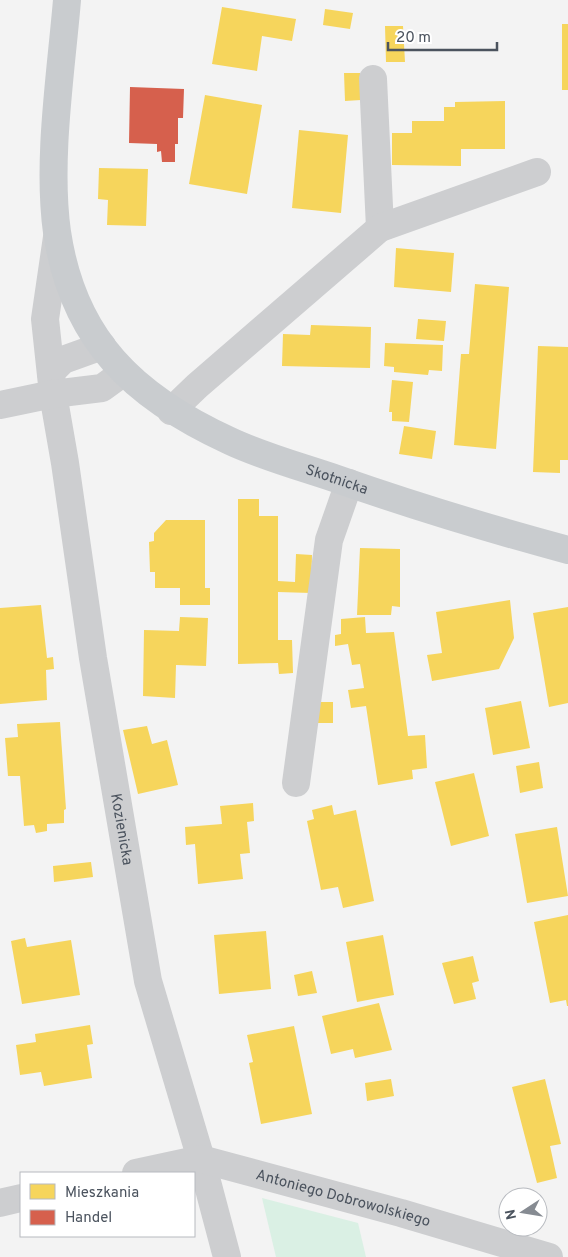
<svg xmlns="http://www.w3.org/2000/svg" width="568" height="1257" viewBox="0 0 568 1257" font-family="Overpass,sans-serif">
<rect width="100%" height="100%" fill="#f3f3f3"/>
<path fill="#daf0e4" d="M 262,1198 L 358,1223 L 366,1257 L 276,1257 Z"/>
<path fill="#f6d55c" d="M 222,7 L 296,19 L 292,41 L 262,36 L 257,71 L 212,64 Z
M 325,9 L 353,13 L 350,29 L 323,25 Z
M 562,24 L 568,24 L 568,90 L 562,90 Z
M 385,26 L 403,26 L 405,62 L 386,62 Z
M 344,73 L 360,73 L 361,100 L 345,101 Z
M 205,95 L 262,105 L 247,194 L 189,184 Z
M 505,101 L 505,149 L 461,149 L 461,166 L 392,165 L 392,133 L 412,133 L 412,121 L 444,121 L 444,107 L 455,107 L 455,102 Z
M 299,130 L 348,135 L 341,213 L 292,208 Z
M 99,168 L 148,169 L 146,226 L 107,225 L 108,200 L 98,199 Z
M 396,248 L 454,253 L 451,292 L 394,287 Z
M 475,284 L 509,287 L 496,449 L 454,445 L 461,354 L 469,354 Z
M 418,319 L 446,321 L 444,341 L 416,339 Z
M 311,325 L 371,327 L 370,368 L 282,366 L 283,334 L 310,335 Z
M 385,343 L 443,345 L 442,371 L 429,370 L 428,375 L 394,372 L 394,367 L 384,366 Z
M 538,346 L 568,347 L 568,460 L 560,460 L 560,473 L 533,472 Z
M 392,380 L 413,382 L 409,422 L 392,421 L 392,412 L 389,412 Z
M 404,426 L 436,431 L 432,459 L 399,454 Z
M 238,499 L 259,499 L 259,516 L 278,516 L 278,581 L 295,582 L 296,554 L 312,555 L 311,593 L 278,592 L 278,640 L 292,640 L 293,673 L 279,674 L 278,663 L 238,664 Z
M 166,520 L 205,520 L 205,588 L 210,588 L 210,605 L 180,605 L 180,588 L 155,588 L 155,572 L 150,572 L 149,542 L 154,541 L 154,533 Z
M 360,548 L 400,549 L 400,607 L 392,606 L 391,615 L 357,615 Z
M 510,600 L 514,638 L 499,669 L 432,681 L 427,655 L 442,653 L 436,612 Z
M 41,605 L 47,658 L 53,657 L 54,669 L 46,670 L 47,700 L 0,704 L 0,608 Z
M 568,607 L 568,703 L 549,707 L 533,613 Z
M 180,617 L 208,618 L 206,666 L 176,665 L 175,698 L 143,696 L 144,630 L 179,631 Z
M 365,617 L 366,633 L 394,632 L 408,736 L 425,735 L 427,768 L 412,770 L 413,779 L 378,785 L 366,706 L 351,708 L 348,690 L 364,688 L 360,664 L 352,665 L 348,644 L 335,646 L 335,635 L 341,634 L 341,619 Z
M 521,701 L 530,748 L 493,755 L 485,708 Z
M 318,702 L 333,702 L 333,723 L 318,723 Z
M 60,722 L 66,809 L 64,810 L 64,823 L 47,824 L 47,831 L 36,833 L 34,825 L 24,826 L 20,776 L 8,776 L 5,738 L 18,737 L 17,724 Z
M 147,726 L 152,744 L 167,740 L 178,785 L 138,794 L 123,730 Z
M 539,762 L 543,788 L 520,793 L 516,766 Z
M 474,773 L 489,836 L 451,846 L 435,782 Z
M 253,803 L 254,821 L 247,822 L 250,853 L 240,854 L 243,879 L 198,884 L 195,844 L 186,845 L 185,827 L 222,824 L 220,806 Z
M 332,805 L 334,815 L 356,810 L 374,901 L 343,908 L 338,887 L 321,890 L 307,821 L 314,819 L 312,810 Z
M 557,827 L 568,896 L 527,903 L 515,834 Z
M 91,862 L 93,877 L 54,882 L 53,866 Z
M 568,915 L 568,1006 L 567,1006 L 566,1000 L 550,1003 L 534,922 Z
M 266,931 L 271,989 L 219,994 L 214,935 Z
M 383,935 L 394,995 L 357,1002 L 346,942 Z
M 25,938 L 27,947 L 71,940 L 80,995 L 22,1004 L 11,941 Z
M 473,956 L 479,981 L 472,983 L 476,999 L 454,1004 L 442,963 Z
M 312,971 L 317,993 L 298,996 L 294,975 Z
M 379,1003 L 392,1050 L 355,1058 L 353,1049 L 331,1054 L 322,1016 Z
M 90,1025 L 93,1044 L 87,1045 L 92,1078 L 44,1086 L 41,1072 L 20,1075 L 16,1045 L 36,1042 L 35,1034 Z
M 294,1026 L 312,1114 L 261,1124 L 249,1063 L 253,1062 L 247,1035 Z
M 391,1079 L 394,1096 L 367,1101 L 365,1083 Z
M 545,1079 L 561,1144 L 550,1146 L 557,1178 L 537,1183 L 512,1087 Z"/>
<path fill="#d6604d" d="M 130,87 L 184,89 L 183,118 L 178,118 L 178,144 L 175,144 L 175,162 L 162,162 L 161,151 L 157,152 L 157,144 L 129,143 Z"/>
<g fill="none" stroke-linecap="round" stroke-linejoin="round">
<g stroke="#cdced0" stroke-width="28">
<path d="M 373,79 L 380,228"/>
<path id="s1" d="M 57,237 L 45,319 L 53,394 L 65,463 L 93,658 L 148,981 L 201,1159 L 227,1257"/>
<path d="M 51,372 L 63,360 L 102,346"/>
<path d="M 0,405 L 53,394 L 102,388 L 124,372"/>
<path d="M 171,411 L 197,386 L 380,228 L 537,172"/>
<path d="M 296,783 L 329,540 L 349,483"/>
<path id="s2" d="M 136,1173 L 201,1159 L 401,1213 L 549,1257"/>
<path d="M 0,1203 L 21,1198"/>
</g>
<path stroke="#c9cccf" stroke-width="28" id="s3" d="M 67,0 C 61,72 47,161 57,232 C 73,340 134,397 230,441 C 264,457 302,467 337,479 C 414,506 490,529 568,550"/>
</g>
<g text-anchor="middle" stroke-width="5" stroke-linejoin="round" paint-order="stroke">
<g font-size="15" fill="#4b535e" stroke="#fff">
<text dy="5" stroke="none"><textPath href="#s3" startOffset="631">Skotnicka</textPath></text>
<text dy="5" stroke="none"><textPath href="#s1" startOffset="599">Kozienicka</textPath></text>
<text dy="5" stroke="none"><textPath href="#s2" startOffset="214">Antoniego Dobrowolskiego</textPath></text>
</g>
</g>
<rect x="20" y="1172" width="175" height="65" fill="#ffffff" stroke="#b7babf"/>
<rect x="30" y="1184" width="25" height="15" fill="#f6d55c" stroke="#b7babf"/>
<text x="65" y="1197" font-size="15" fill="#4b535e">Mieszkania</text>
<rect x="30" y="1210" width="25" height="15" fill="#d6604d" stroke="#b7babf"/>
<text x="65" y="1222" font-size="15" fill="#4b535e">Handel</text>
<g transform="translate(523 1212) rotate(258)"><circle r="24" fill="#ffffff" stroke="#b7babf"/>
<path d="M0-4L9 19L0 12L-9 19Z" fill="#868b92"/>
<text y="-8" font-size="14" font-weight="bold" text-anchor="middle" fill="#4b535e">N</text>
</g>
<path d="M388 42v8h109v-8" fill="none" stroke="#4b535e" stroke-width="2.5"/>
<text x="396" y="42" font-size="15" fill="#4b535e" stroke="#ffffff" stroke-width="4" paint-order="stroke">20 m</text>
</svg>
